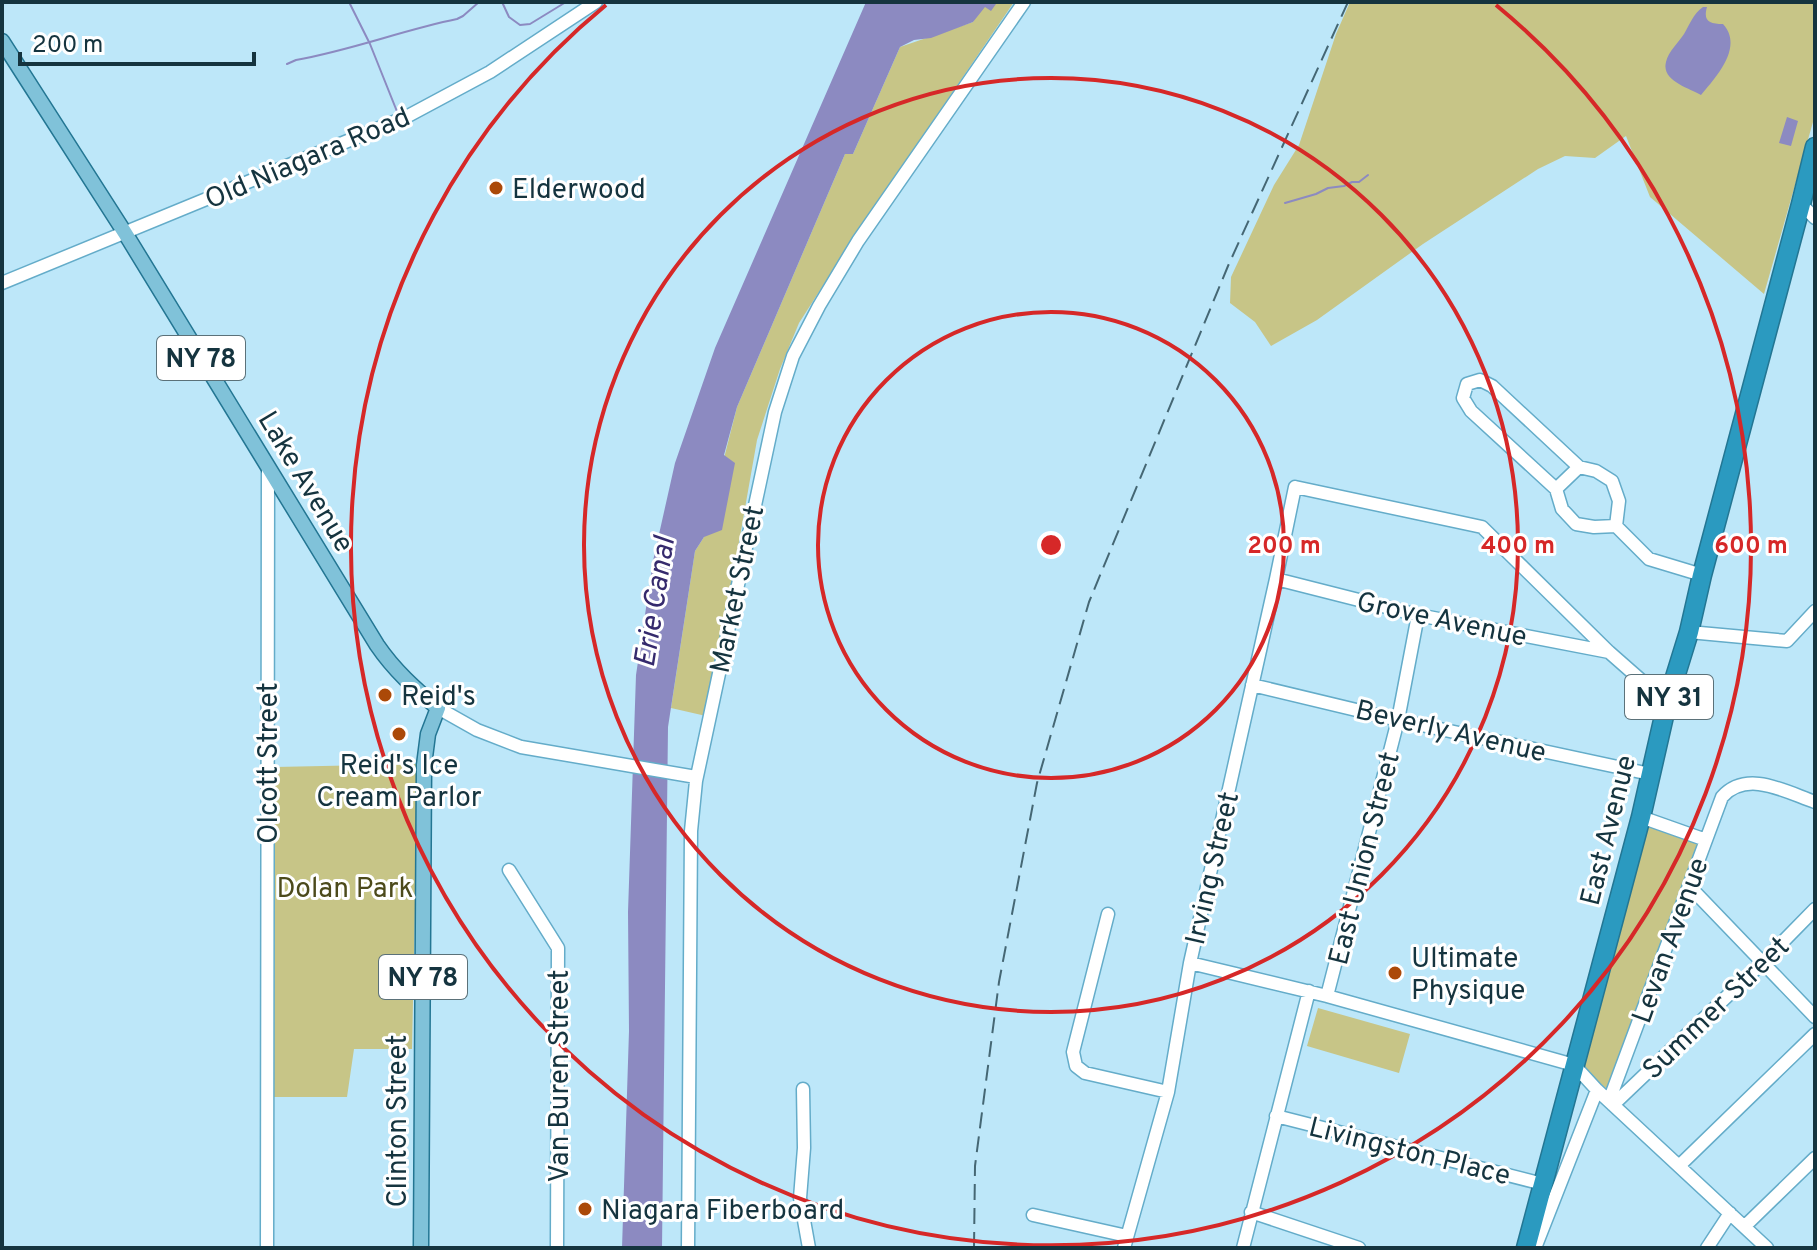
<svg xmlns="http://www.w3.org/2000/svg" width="1817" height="1250" viewBox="0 0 1817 1250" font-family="Overpass,sans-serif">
<rect width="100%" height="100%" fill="#bde7f9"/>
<path fill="#c7c587" d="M 983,2 L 1014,2 L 860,228 L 799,323 L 780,369 L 757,440 L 723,633 L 706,716 L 671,708 L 695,551 L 704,537 L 737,407 L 845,154 L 853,154 L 900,47 L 973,22 Z
M 1350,2 L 1815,2 L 1815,115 L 1764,294 L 1650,197 L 1626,136 L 1595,158 L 1565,156 L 1538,169 L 1423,244 L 1317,320 L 1271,346 L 1255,322 L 1230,303 L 1231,277 L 1274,185 L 1299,145 L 1336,34 Z
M 418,764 L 412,1049 L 354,1049 L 347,1097 L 274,1097 L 275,767 Z
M 1647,824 L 1701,843 L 1609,1091 L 1582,1067 Z
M 1318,1008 L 1410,1034 L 1399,1073 L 1307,1046 Z"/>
<path fill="#8c8ac1" d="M 866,2 L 993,2 L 996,4 L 991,11 L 985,7 L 973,22 L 931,38 L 914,40 L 900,47 L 853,154 L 845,154 L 737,407 L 724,455 L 735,463 L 722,530 L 704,537 L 695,551 L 668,727 L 662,1248 L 622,1248 L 629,1031 L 628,912 L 636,675 L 653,561 L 675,463 L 715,348 Z
M 1703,7 L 1707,7 C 1703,21 1709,24 1723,24 C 1744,47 1716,77 1701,95 C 1689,88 1661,81 1666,62 C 1668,52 1679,42 1684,34 C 1690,24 1693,14 1703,7 Z
M 1787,117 L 1798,121 L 1791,146 L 1779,143 Z"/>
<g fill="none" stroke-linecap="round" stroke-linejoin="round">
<path stroke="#8c8ac1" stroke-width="2" d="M 349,2 L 370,44 L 398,114
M 502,2 L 509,17 L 520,25 L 530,24 L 566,2
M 287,64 L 296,60 C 352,50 403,30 457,19 L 463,16 L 479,2
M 1285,203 L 1316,194 L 1328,188 L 1344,186 L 1352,182 L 1359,182 L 1368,175"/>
<g stroke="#64acc9" stroke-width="15">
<path id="minor" d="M 1801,204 L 1815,218
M 2,283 L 406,117 L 490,72 L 596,2
M 1556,489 L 1579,467
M 1616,526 L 1619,501 L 1612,481 L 1596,471 L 1579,467 L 1492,386 L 1480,380 L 1467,384 L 1463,398 L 1471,411 L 1556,489 L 1562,509 L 1576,524 L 1594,527 L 1616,526 L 1649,559 L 1702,575
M 1276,579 L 1418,615 L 1609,652
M 1689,632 L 1787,641 L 1815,611
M 1252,685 L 1398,720 L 1650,774
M 438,708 L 477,730 L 521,747 L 696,777
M 1641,817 L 1706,840
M 509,870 L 558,948 L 557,1248
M 1690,887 L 1815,1017
M 1108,914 L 1073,1052 L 1076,1066 L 1085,1073 L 1168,1092
M 1190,963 L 1327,996 L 1574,1065 L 1597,1090 L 1767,1248
M 1327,996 L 1398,720 L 1418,615
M 803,1089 L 804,1148 L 800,1198 L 809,1248
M 1609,1101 L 1722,797 C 1747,769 1786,792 1815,802
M 1613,1105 L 1763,962 L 1815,909
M 1276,1116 L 1543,1184
M 1679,1166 L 1815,1034
M 1251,1212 L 1359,1248
M 1033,1215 L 1127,1236
M 1745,1226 L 1815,1158
M 267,1248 L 268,469
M 688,1248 L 691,831 L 696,781 L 775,412 L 793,356 L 819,306 L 858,241 L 1024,2
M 1124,1248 L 1168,1092 L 1190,963 L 1276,579 L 1295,487 L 1482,527 L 1609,652 L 1667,703
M 1243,1248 L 1309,991
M 1535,1248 L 1597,1090
M 1707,1248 L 1730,1213"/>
</g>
<g stroke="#237693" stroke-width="17">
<path id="major" d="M 2,41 L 125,233 L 377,645 C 394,670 415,689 438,708 L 428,734 L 424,765 L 421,1248"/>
</g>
<g stroke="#237693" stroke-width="21">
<path id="highway" d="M 1526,1248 L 1641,817 L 1667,703 L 1689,632 L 1702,575 L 1801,204 L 1815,147"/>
</g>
<use href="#minor" stroke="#fff" stroke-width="12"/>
<use href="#major" stroke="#80c2d9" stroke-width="14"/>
<use href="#highway" stroke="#2b9ac0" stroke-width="18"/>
<path stroke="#456774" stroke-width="2" stroke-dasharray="16 8" stroke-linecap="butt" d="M 974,1248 L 975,1166 L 999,982 L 1037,783 L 1089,602 L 1228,266 L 1348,2"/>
</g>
<g fill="none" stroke="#d62828" stroke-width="4">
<circle cx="1051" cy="545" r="233"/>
<circle cx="1051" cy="545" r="467"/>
<path d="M1496 5A700 700 0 1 1 606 5"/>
</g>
<g fill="#ab4908" stroke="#fff" stroke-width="3">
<circle cx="496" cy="188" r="8"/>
<circle cx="385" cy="695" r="8"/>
<circle cx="399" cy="734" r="8"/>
<circle cx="1395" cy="973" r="8"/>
<circle cx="585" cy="1209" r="8"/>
</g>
<g text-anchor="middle" stroke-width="6" stroke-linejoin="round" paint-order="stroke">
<g fill="#fff" stroke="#5b7179" stroke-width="2">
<rect x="157" y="336" width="88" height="44" rx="6"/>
<rect x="1625" y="675" width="88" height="44" rx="6"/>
<rect x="379" y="955" width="88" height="44" rx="6"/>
</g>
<g font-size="26" font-weight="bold" fill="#15343f">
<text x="201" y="367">NY 78</text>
<text x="1669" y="706">NY 31</text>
<text x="423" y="986">NY 78</text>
</g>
<g font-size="28" fill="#15343f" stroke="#fff">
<text transform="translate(307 157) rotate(-23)" y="10">Old Niagara Road</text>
<text transform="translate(307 481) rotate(59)" y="10">Lake Avenue</text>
<text transform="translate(736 589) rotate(-78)" y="10">Market Street</text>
<text transform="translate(1442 618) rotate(12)" y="10">Grove Avenue</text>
<text transform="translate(1451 730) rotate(13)" y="10">Beverly Avenue</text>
<text transform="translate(267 763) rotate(-90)" y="10">Olcott Street</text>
<text transform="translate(1607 830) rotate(-76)" y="10">East Avenue</text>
<text transform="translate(1363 858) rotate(-76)" y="10">East Union Street</text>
<text transform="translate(1211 868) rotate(-77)" y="10">Irving Street</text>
<text transform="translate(1669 940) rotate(-70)" y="10">Levan Avenue</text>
<text transform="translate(1715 1007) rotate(-44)" y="10">Summer Street</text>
<text transform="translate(558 1076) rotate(-90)" y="10">Van Buren Street</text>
<text transform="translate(396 1121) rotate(-90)" y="10">Clinton Street</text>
<text transform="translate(1410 1150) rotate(14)" y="10">Livingston Place</text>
</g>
<g font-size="28" fill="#15343f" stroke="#fff" text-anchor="start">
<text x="512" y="198">Elderwood</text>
<text x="401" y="705">Reid's</text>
<text x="399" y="774" text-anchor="middle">Reid's Ice<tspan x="399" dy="32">Cream Parlor</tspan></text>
<text x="1411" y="967">Ultimate<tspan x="1411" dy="32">Physique</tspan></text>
<text x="601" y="1219">Niagara Fiberboard</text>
</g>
<g font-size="28" fill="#4c4a1b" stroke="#fff">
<text x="345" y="897">Dolan Park</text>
</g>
<g font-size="30" font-style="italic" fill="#352a6d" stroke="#fff">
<text transform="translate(654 602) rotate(-81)" y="10">Erie Canal</text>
</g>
</g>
<circle cx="1051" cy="545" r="12" fill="#d62828" stroke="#fff" stroke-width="4"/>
<g font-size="24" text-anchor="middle" font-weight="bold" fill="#d62828" stroke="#fff" stroke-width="6" stroke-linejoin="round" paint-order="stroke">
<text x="1284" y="553">200 m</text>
<text x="1518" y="553">400 m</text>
<text x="1751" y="553">600 m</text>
</g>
<rect width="1817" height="1250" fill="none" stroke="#15343f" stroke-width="8"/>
<path d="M20 52v12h234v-12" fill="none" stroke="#15343f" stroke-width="4"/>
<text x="32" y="52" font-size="24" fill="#15343f" stroke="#ffffff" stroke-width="6" paint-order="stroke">200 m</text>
</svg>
